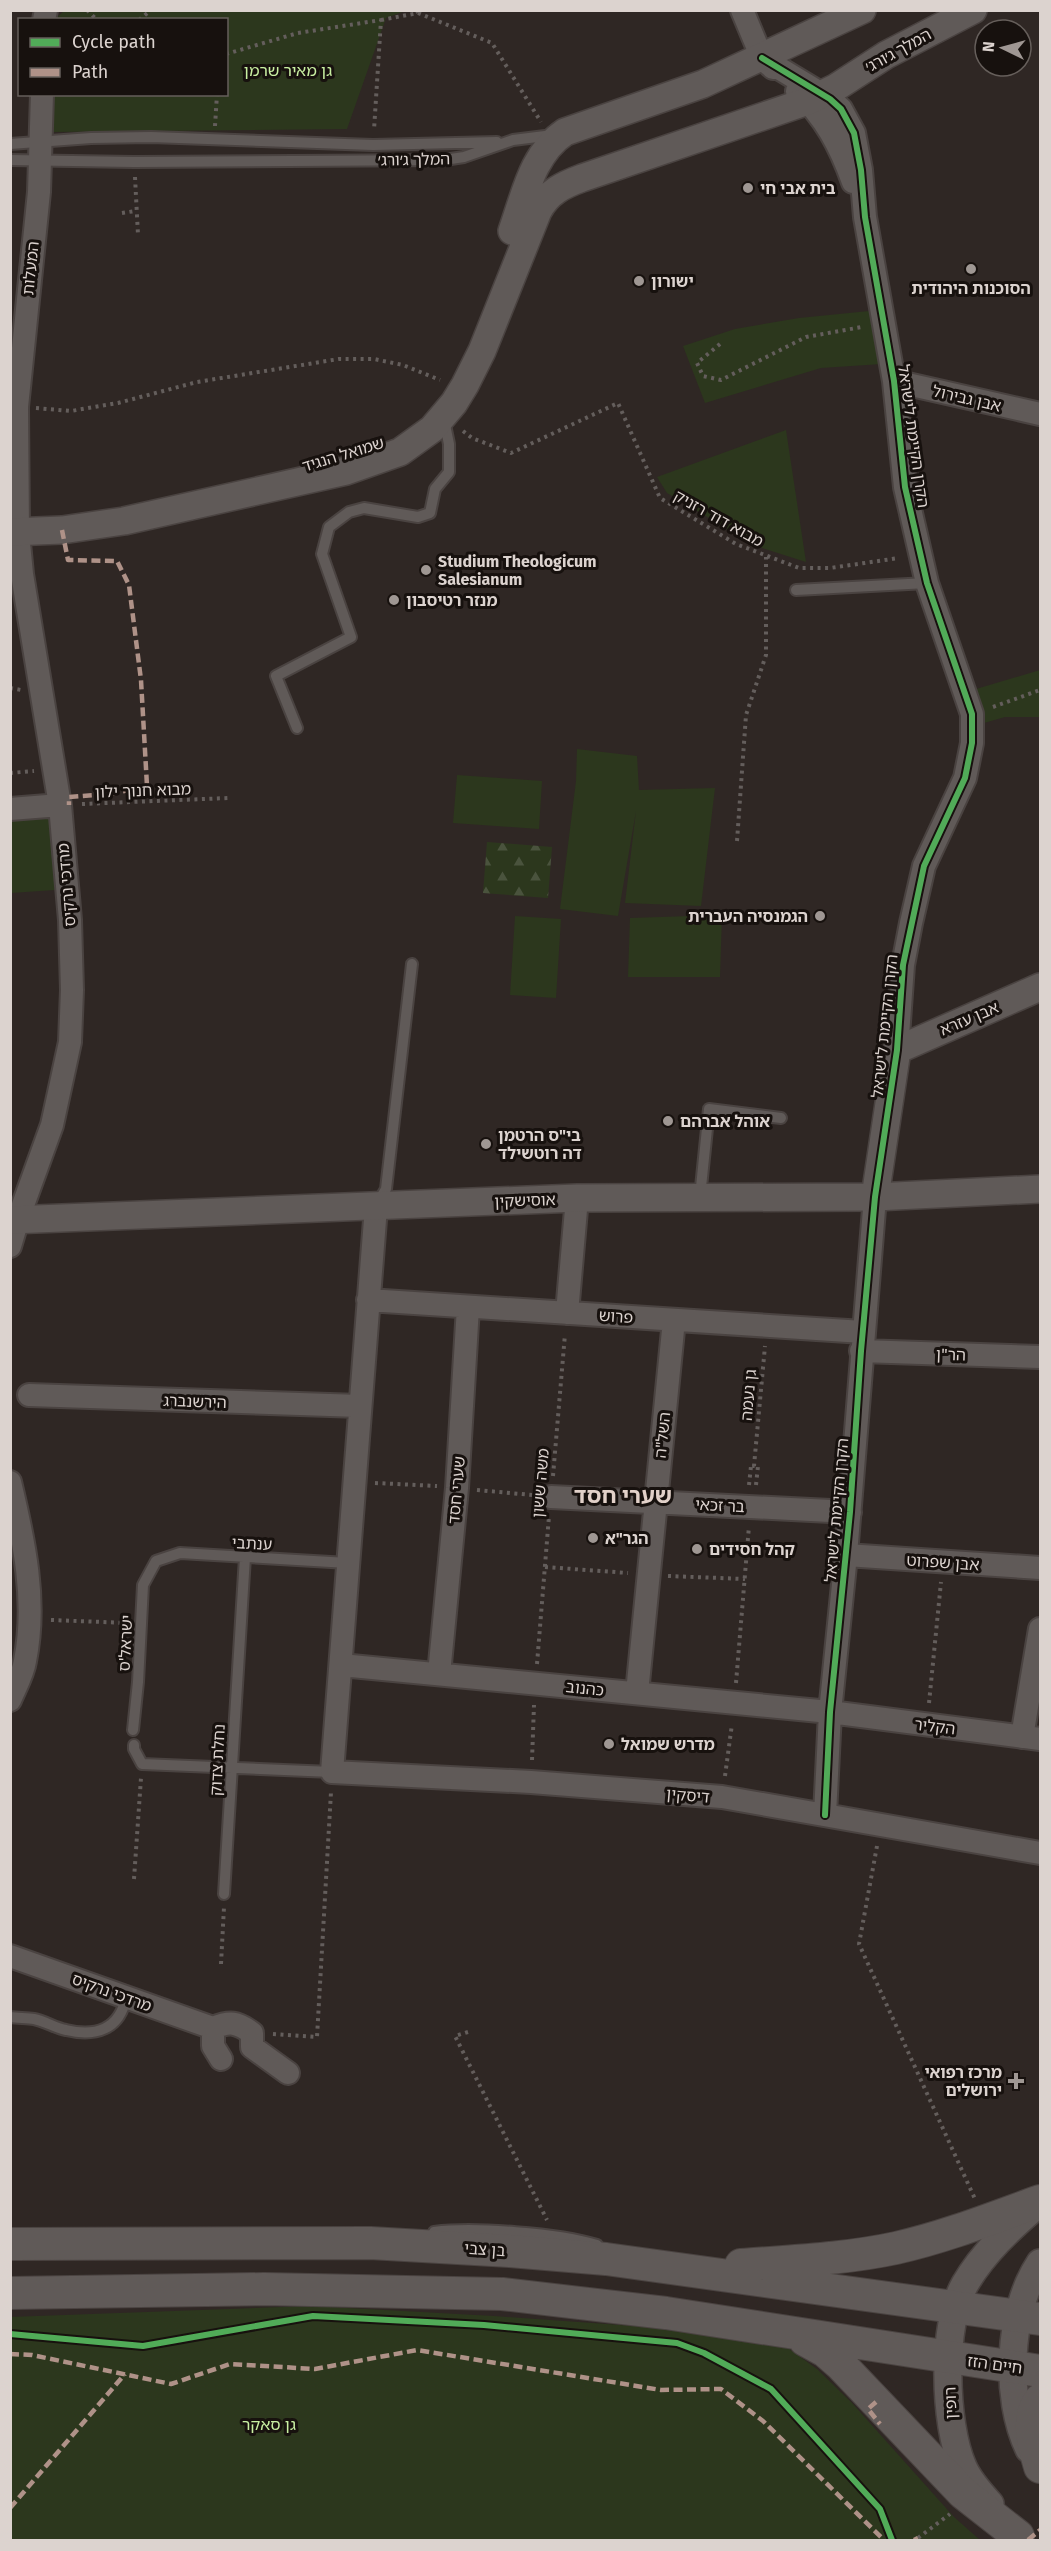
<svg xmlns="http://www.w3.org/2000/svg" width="1051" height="2551" viewBox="0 0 1051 2551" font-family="'Fira Sans','Noto Sans Hebrew',sans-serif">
<defs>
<pattern id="forest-firs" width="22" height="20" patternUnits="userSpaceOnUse" patternTransform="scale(1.5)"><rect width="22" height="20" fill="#2c371d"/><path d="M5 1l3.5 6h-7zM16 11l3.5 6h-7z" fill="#4a533d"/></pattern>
</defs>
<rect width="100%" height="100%" fill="#2f2724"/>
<path fill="url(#forest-firs)" d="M 487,842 L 552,847 L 548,898 L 483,893 Z"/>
<path fill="#2c371d" d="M 64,11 L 405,11 L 386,18 L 347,129 L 51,132 L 51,95 L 226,94 L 226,20 L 55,19 Z
M 869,311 L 882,364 L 821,368 L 705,403 L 683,346 L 735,329 L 799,318 Z
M 786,430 L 806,562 L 756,546 L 667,493 L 657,477 Z
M 1040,670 L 1040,717 L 1005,717 L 984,723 L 976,689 Z
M 577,749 L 637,756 L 639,790 L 715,788 L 701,906 L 625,903 L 636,811 L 618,916 L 560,909 L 576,781 Z
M 457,775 L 542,781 L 539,829 L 453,823 Z
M 50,813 L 55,890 L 11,893 L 11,816 Z
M 722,915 L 720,977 L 628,977 L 630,918 Z
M 515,916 L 561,919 L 556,998 L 510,995 Z
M 311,2306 L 494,2316 L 704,2331 L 785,2346 L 817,2369 L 852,2403 L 954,2517 L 980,2540 L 11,2540 L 10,2317 Z"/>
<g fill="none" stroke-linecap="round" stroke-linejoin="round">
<g stroke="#4a4341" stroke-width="14">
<path id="service" d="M 10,144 L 91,138 L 151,137 L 373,145 L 497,142
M 10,160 L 134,162 L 444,160 L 464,157 L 513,140 L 553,135
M 796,590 L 927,583
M 297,728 L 276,676 L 351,637 L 322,554 L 329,527 L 349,512 L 364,508 L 418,517 L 430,513 L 435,489 L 449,472 L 449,444 L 444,420
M 700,1197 L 709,1109 L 781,1118
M 377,1204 L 386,1189 L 412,964
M 133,1730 L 138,1682 L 143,1585 L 156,1561 L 180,1553 L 348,1563
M 134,1745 L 134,1749 L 142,1764 L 332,1772
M 224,1894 L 245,1557
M 10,2017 C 18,2018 27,2018 34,2019 C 45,2021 55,2028 66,2030 C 95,2037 120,2030 126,1997
M 434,2232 C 473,2227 559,2233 597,2245"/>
</g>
<g stroke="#4a4341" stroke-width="26">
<path id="minor" d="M 742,10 L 762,58 L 773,68
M 44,20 L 46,10
M 762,58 L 830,99 L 841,109 L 854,133 L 861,170 L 865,217 L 894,381 L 905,487 L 927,583 L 972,714 L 972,743 L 965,778 L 924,866 L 911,923 L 903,965 L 897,1050
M 797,91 C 825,117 840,146 853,182
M 894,381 L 1040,414
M 10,809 L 60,805
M 376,1207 L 332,1772 L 531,1782 L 722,1797 L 1040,1853
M 10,1246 L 18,1219 L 52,1125 L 70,1042 L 72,990 L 70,920 L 60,805 L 22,574 L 18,533 L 17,407 L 39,192 L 42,94
M 368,1300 L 863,1332
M 567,1313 L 577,1198
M 861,1351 L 1040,1357
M 29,1395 L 360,1406
M 10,1482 C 24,1541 37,1601 25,1661 C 23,1674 15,1688 10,1700
M 551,1497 L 850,1512
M 846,1555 L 1040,1568
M 341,1665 L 830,1712 L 1040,1739
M 439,1674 L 457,1488 L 468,1307
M 637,1693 L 674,1320
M 1022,1737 L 1040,1629
M 825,1815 L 830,1712 L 846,1555 L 875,1197
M 10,1956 L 213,2028
M 221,2059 L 213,2046 L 213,2028 C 230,2021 237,2022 252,2033 L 252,2047 L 288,2073"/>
</g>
<g stroke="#4a4341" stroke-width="30">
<path id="tertiary" d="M 512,231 C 525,195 532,154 565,132 L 703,84 L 862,10
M 10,532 L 62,530 L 124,521 L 346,471 L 400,452 L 432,429 L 454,403 L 465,385 L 482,351 L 538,211 C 548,192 563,185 582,178 L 808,101 L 835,88 L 886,55 L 973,10
M 875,1197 L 897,1050 L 1040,987
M 10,1220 L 577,1198 L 875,1197 L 1040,1189
M 1029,2449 C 1004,2397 1008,2311 1040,2263
M 990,2504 C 980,2493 969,2481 963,2467 C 944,2424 941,2325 965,2284 C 983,2253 1011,2227 1038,2204"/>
</g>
<g stroke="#4a4341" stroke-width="34">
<path id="secondary" d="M 10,2244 L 370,2243 L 510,2251 L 606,2259 L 1040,2319
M 741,2265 C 792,2261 845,2259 896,2248 C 945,2237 993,2218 1040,2201
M 10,2293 L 264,2289 L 502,2294 L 666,2313 L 1040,2371
M 805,2340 L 825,2351 L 841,2365 L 963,2493 L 1018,2536
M 1040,2400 C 1025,2418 1034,2447 1040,2467"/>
</g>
<path stroke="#645e5c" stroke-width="4" stroke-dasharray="3 4.5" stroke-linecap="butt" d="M 87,10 L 97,20
M 418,13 L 492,43 L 541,122
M 139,20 L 151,10
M 381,20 L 418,13 L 417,10
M 226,54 L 298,33 L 381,20 L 374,130
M 215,126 L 217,94
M 135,177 L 138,235
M 122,213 L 135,211
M 720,344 L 697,363 L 703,376 L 721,380 L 806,337 L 862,327
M 36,408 L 71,411 L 118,403 L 197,382 L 339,359 L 374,359 L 403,365 L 440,380
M 463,431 L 472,438 L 511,453 L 618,403 L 660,498 L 736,544 L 799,568 L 830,568 L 899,558
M 10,688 L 21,690
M 993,707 L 1040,690
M 10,773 L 34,771
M 82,804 L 228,798
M 737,841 L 746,715 L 766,655 L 766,557
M 553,1476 L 565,1334
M 375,1483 L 437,1486
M 749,1485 L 751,1466 L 754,1466
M 756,1485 L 758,1466 L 754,1466 L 765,1346
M 477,1490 L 532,1495
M 545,1567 L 628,1573
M 668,1576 L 745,1579
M 51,1620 L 128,1623
M 537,1664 L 549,1516
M 736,1683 L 749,1526
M 929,1703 L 941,1582
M 532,1760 L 534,1705
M 725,1776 L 732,1724
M 877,1846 L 859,1944 L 975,2199
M 134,1879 L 141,1778
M 221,1964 L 224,1907
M 468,2032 L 455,2036 L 547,2220
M 273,2034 L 317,2037 L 331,1792
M 918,2538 L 950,2514"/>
<use href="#service" stroke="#605a58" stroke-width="10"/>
<use href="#minor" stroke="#605a58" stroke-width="22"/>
<use href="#tertiary" stroke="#605a58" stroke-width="27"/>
<use href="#secondary" stroke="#605a58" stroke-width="32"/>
<path stroke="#af9288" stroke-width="4.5" stroke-dasharray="9 4.5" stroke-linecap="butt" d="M 62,530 L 68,560 L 117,561 L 129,585 L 141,680 L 147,786 L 110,794 L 69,797 L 69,805
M 10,2354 L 32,2355 L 171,2384 L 230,2364 L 315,2369 L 417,2350 L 661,2390 L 721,2389 L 763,2421 L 884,2540
M 876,2402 L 868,2409 L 880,2424
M 10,2508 L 125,2374
M 914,2540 L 918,2538
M 1028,2540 L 1040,2530"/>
<g stroke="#17110e" stroke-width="10">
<path id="cycleway" d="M 762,58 L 830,99 L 841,109 L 854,133 L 861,170 L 865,217 L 894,381 L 905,487 L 927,583 L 972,714 L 972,743 L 965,778 L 924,866 L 903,965 L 897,1050 L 875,1197 L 861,1351 L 850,1512 L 830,1712 L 825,1815
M 10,2334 L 143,2346 L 313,2316 L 484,2325 L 677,2343 L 704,2353 L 771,2389 L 880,2509 L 892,2540"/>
</g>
<use href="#cycleway" stroke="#51ab58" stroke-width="6"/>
</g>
<g fill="#9f9793" stroke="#17110e" stroke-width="2">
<circle cx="748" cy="188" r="6"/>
<circle cx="971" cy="269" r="6"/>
<circle cx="639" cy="281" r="6"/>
<circle cx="426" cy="570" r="6"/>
<circle cx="394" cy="600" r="6"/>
<circle cx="820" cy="916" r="6"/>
<circle cx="668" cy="1121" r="6"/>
<circle cx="486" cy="1144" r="6"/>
<circle cx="593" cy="1538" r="6"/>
<circle cx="697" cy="1549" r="6"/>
<circle cx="609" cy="1744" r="6"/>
<path d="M1013 2072h6v6h6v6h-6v6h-6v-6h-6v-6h6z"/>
</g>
<g text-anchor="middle" stroke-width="6" stroke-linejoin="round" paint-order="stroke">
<g font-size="16" fill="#dcd3cf" stroke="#17110e">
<text transform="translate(898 50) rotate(-29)" y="6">המלך ג׳ורג׳</text>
<text transform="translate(414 159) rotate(-1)" y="6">המלך ג׳ורג׳</text>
<text transform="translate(30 268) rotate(-84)" y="6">המעלות</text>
<text transform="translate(967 398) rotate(13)" y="6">אבן גבירול</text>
<text transform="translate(914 436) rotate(82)" y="6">הקרן הקיימת לישראל</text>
<text transform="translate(343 454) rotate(-17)" y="6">שמואל הנגיד</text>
<text transform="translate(719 518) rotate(29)" y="6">מבוא דוד רזניק</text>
<text transform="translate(143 790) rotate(-2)" y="6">מבוא חנוך ילון</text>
<text transform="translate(66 885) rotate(-95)" y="6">מרדכי נרקיס</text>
<text transform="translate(969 1018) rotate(-23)" y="6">אבן עזרא</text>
<text transform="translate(884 1026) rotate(-84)" y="6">הקרן הקיימת לישראל</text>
<text transform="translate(525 1200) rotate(-2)" y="6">אוסישקין</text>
<text transform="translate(616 1316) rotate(4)" y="6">פרוש</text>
<text transform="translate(951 1354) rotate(2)" y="6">הר"ן</text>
<text transform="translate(748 1395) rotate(-85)" y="6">גן נעמה</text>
<text transform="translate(195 1401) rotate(2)" y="6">הירשנברג</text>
<text transform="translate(662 1435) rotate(-84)" y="6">השל"ה</text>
<text transform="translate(540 1483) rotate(-85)" y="6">משה ששון</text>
<text transform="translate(456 1490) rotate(-85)" y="6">שערי חסד</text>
<text transform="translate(720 1505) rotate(3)" y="6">בר זכאי</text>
<text transform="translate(836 1510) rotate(-85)" y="6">הקרן הקיימת לישראל</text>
<text transform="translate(252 1543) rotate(3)" y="6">ענתבי</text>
<text transform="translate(943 1562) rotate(4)" y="6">אבן שפרוט</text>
<text transform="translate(125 1643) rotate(-87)" y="6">ישראל'ס</text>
<text transform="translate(585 1688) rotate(6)" y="6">כהנוב</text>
<text transform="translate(935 1726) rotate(7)" y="6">הקליר</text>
<text transform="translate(217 1760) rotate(-87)" y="6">נחלת צדוק</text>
<text transform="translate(688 1795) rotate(5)" y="6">דיסקין</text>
<text transform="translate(112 1992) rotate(20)" y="6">מרדכי נרקיס</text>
<text transform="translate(485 2249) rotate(4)" y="6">בן צבי</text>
<text transform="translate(995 2364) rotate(8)" y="6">חיים הזז</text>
<text transform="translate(950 2403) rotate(-92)" y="6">רופין</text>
</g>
<g font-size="16" fill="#c9f0a2" stroke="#17110e">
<text x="288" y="76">גן מאיר שרמן</text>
<text x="269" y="2430">גן סאקר</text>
</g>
<g font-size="16" font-weight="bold" fill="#dcd3cf" stroke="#17110e" text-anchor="start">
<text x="760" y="194">בית אבי חי</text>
<text x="651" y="287">ישורון</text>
<text x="971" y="294" text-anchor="middle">הסוכנות היהודית</text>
<text x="438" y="567">Studium Theologicum<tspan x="438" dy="18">Salesianum</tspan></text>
<text x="406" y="606">מנזר רטיסבון</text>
<text x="808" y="922" text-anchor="end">הגמנסיה העברית</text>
<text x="680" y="1127">אוהל אברהם</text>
<text x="498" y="1141">בי"ס הרטמן<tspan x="498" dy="18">דה רוטשילד</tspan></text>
<text x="605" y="1544">הגר"א</text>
<text x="709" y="1555">קהל חסידים</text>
<text x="621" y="1750">מדרש שמואל</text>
<text x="1002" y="2078" text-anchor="end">מרכז רפואי<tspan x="1002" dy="18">ירושלים</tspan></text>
</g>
<g font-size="22" font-weight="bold" fill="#e2d1c9" stroke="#17110e">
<text x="623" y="1503">שערי חסד</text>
</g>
</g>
<rect width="1051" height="2551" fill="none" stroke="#dcd3cf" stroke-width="24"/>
<rect x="18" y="18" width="210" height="78" fill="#17110e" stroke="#665f5b" stroke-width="1.5"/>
<rect x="30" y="38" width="30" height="9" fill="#51ab58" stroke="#665f5b" stroke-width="1.5"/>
<text x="72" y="48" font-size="18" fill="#dcd3cf">Cycle path</text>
<rect x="30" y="68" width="30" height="9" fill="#af9288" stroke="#665f5b" stroke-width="1.5"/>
<text x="72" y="78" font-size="18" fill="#dcd3cf">Path</text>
<g transform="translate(1003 48) rotate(275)"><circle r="28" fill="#17110e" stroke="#665f5b" stroke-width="1.5"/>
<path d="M0-4.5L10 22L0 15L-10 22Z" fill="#9f9793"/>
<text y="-9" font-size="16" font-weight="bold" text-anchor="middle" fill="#dcd3cf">N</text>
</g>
</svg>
